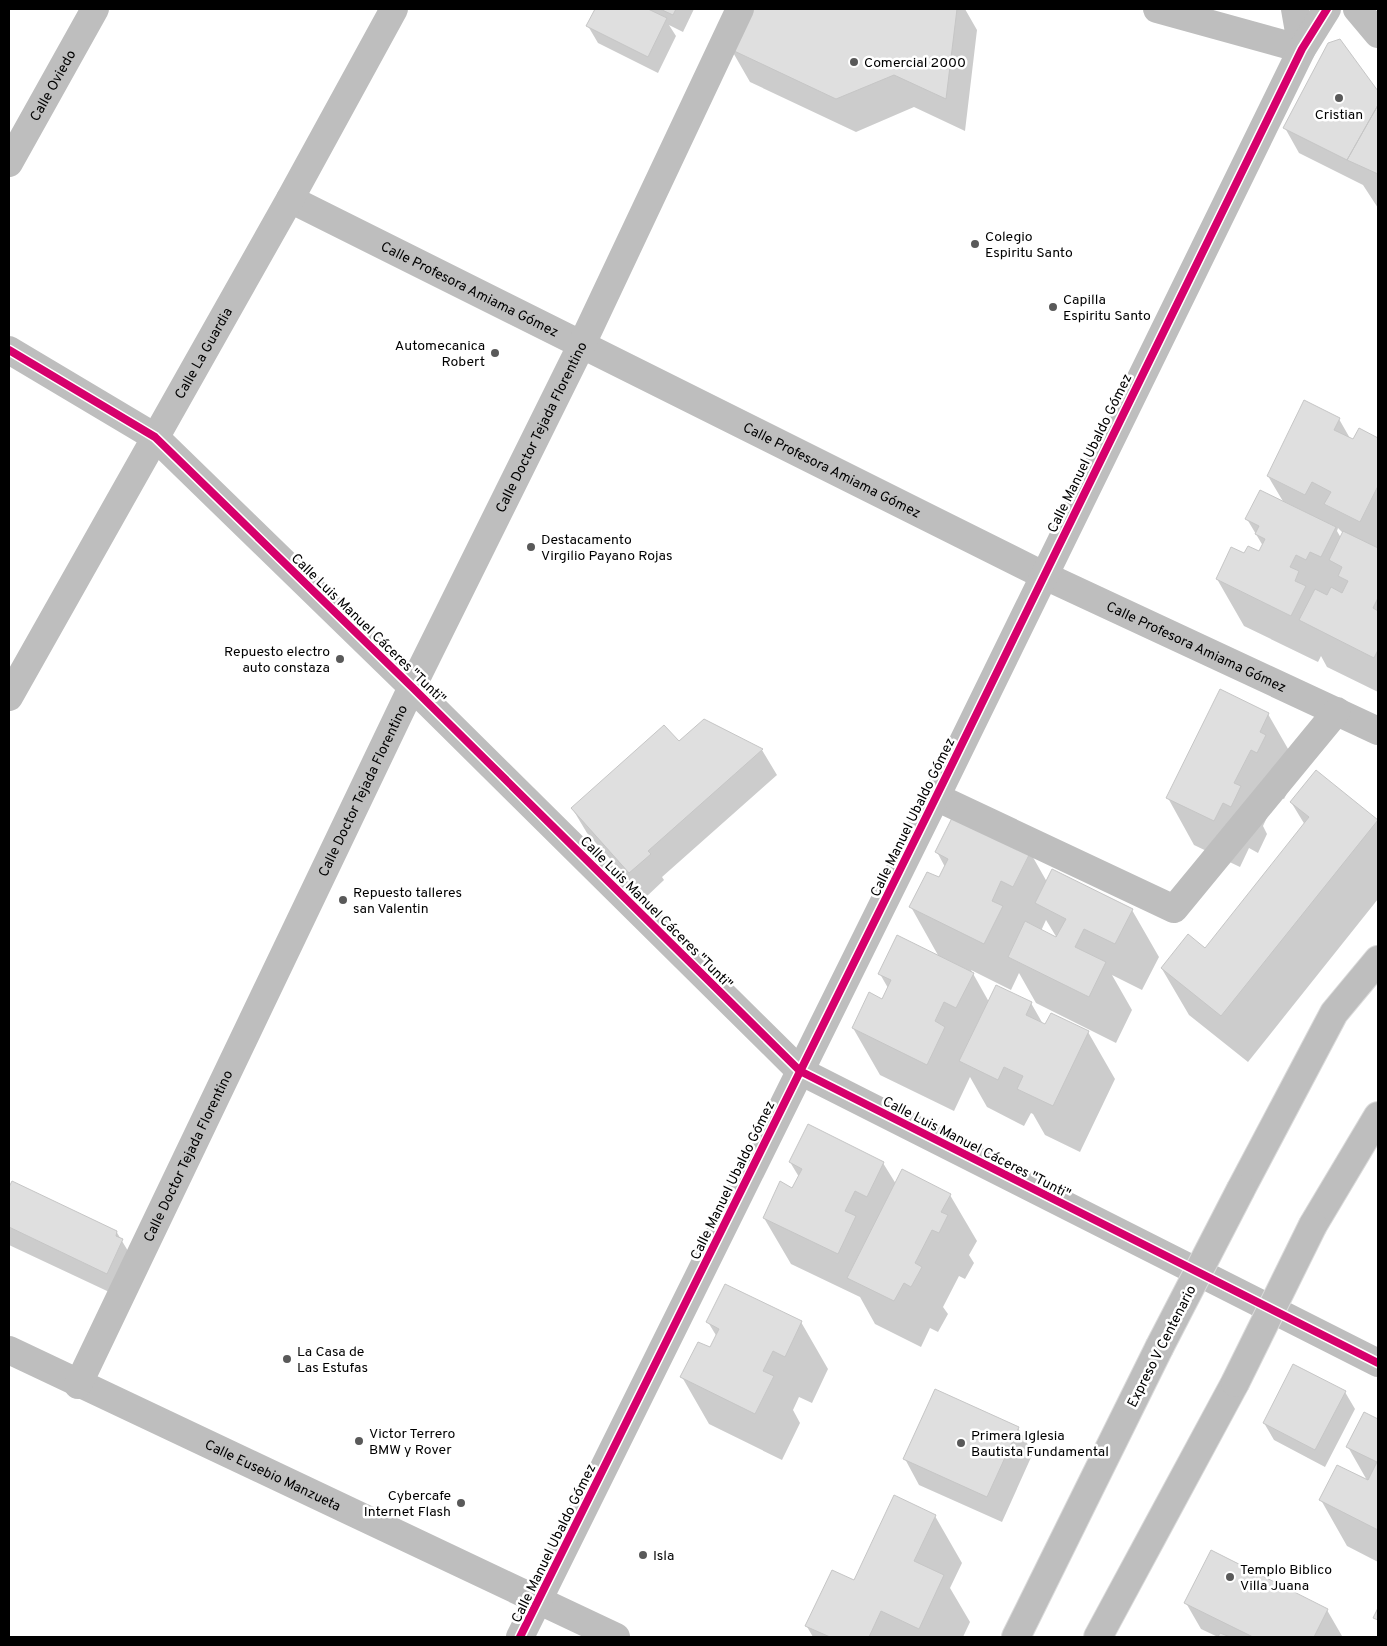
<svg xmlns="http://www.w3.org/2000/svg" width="1387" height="1646" viewBox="0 0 1387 1646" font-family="Overpass,sans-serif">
<rect width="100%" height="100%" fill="#fff"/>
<path fill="#0003" fill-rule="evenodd" d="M 595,9 L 694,9 L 683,32 L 669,25 L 676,36 L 658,73 L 598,43 L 588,26 Z
M 751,9 L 965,9 L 977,30 L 965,131 L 914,107 L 856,132 L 750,82 L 731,49 Z
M 1340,40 L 1378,93 L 1378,208 L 1363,185 L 1299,153 L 1285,128 Z
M 1339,419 L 1351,440 L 1354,441 L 1359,430 L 1378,439 L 1378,692 L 1327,667 L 1321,656 L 1318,662 L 1244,626 L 1217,579 L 1245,555 L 1259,553 L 1263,546 L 1247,519 L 1284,503 L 1268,476 ZM 1338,528 L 1343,533 L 1341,538 L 1337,531 Z
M 1268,714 L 1295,761 L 1292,783 L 1284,799 L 1277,796 L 1263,826 L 1267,834 L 1258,853 L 1249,848 L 1240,867 L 1194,845 L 1168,798 Z
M 704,721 L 762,750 L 777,775 L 662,877 L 664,880 L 645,898 L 587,833 L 572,808 L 679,742 Z
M 1291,802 L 1377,821 L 1378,899 L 1248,1062 L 1189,1015 L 1162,969 L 1206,950 L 1305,825 Z
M 937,852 L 1030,852 L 1047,882 L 1132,910 L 1159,957 L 1142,990 L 1112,975 L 1132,1010 L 1116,1043 L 1036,1003 L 1019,973 L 1011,990 L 971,970 L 989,1002 L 1031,1003 L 1043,1024 L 1088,1032 L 1115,1079 L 1080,1152 L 1045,1135 L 1033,1114 L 1031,1113 L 1024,1126 L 987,1107 L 970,1077 L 954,1111 L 880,1075 L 853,1028 L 882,1000 L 888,988 L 880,974 L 939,957 L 911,907 L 940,879 L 945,867 ZM 1046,920 L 1057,938 L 1041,931 Z
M 790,1162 L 883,1163 L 896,1184 L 950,1195 L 977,1241 L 969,1255 L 974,1263 L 965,1279 L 959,1276 L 943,1307 L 948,1314 L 938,1332 L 930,1328 L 921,1347 L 875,1324 L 860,1297 L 791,1264 L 764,1218 L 793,1190 L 799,1177 Z
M 12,1182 L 116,1231 L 137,1266 L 122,1298 L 9,1245 L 9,1190 Z
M 708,1322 L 801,1322 L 828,1369 L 812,1403 L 799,1397 L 793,1410 L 800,1423 L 782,1460 L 709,1424 L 682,1377 L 711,1349 L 717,1337 Z
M 1345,1392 L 1355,1409 L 1325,1467 L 1274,1440 L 1264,1423 Z
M 1364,1414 L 1378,1421 L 1378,1562 L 1347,1546 L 1321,1500 L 1368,1482 L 1348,1447 Z
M 1018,1428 L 1033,1453 L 1002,1522 L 919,1485 L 905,1459 Z
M 935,1516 L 962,1563 L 950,1588 L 970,1622 L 963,1637 L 813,1637 L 806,1625 L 854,1582 Z
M 1186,1603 L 1327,1610 L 1342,1636 L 1218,1637 L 1201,1629 Z"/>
<path fill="#dfdfdf" stroke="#c6c6c6" d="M 595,9 L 648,9 L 667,18 L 648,57 L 586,26 Z
M 660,9 L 676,9 L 673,15 Z
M 750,9 L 957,9 L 946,99 L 894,75 L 836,99 L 730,49 Z
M 1340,39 L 1378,91 L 1378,105 L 1347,160 L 1283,128 L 1328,43 Z
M 1378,105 L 1378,174 L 1347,160 Z
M 1304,400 L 1340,418 L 1334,430 L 1353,439 L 1359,428 L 1378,438 L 1378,486 L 1360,522 L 1324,504 L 1331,492 L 1312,482 L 1305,495 L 1267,476 Z
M 1260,490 L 1336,527 L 1321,557 L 1310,552 L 1306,560 L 1296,555 L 1290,567 L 1299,571 L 1295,581 L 1306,586 L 1291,616 L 1216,579 L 1231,547 L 1244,553 L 1248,546 L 1259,551 L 1265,539 L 1255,534 L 1259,526 L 1245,519 Z
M 1343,531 L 1378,548 L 1378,598 L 1373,608 L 1378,611 L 1378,650 L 1374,658 L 1299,620 L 1315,589 L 1327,595 L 1331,587 L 1342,593 L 1348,581 L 1338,576 L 1342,567 L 1329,560 Z
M 1220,689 L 1269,713 L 1260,732 L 1266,735 L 1257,753 L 1251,750 L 1234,783 L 1241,786 L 1231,807 L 1223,803 L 1214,821 L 1166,798 Z
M 704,719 L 763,749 L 648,851 L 651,854 L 629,873 L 571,808 L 664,725 L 679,741 Z
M 1316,770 L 1378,820 L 1221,1016 L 1161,968 L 1188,934 L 1205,948 L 1309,817 L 1290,802 Z
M 954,814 L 1031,851 L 1013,887 L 1001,881 L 992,901 L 1003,906 L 984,944 L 909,907 L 927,872 L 939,877 L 948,859 L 935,852 Z
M 1052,869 L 1133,909 L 1115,944 L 1084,929 L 1075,947 L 1106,962 L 1089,997 L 1008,957 L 1025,921 L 1056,937 L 1066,919 L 1035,903 Z
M 897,935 L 974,973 L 956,1008 L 944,1002 L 935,1021 L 945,1027 L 927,1065 L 852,1028 L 869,992 L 882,999 L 891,980 L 878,974 Z
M 996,985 L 1032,1002 L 1026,1015 L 1045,1024 L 1051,1013 L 1089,1031 L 1053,1106 L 1017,1089 L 1023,1076 L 1004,1067 L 998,1080 L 959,1061 Z
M 808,1124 L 884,1162 L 867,1197 L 855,1191 L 845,1211 L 856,1216 L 838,1254 L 763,1218 L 780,1181 L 792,1188 L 802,1169 L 789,1162 Z
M 902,1169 L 951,1194 L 941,1212 L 948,1215 L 939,1233 L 932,1230 L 915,1263 L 922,1267 L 911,1287 L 904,1283 L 894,1301 L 847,1278 Z
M 12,1181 L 117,1231 L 116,1236 L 123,1239 L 107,1274 L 9,1227 L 9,1187 Z
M 725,1284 L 802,1321 L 785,1357 L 773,1351 L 763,1371 L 774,1376 L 755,1414 L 680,1377 L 698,1342 L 710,1347 L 719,1329 L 706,1322 Z
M 1293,1364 L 1346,1391 L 1315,1450 L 1263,1423 Z
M 935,1389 L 1019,1427 L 987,1497 L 903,1459 Z
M 1364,1412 L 1378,1419 L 1378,1530 L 1319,1500 L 1337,1465 L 1368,1480 L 1377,1462 L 1346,1447 Z
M 894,1495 L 936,1515 L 914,1561 L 944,1575 L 919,1629 L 881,1611 L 869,1637 L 830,1637 L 805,1626 L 832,1570 L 854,1580 Z
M 1211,1550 L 1328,1609 L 1314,1637 L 1253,1637 L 1184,1603 Z
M 1378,1608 L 1378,1620 L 1373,1618 Z
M 1220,1633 L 1230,1637 L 1218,1637 Z"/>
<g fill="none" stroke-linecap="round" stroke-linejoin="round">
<g stroke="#dbdbdb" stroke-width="30">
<path id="major" d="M 1241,1189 L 1334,1013 L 1378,960
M 1313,1225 L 1378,1116
M 1016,1637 L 1159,1348
M 1098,1637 L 1235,1383"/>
</g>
<g stroke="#bebebe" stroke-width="28">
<path d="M 1157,9 L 1302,49 L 1295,9"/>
<path d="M 1357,9 L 1378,34"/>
<path id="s1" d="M 9,163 L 95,9"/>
<path id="s2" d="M 290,199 L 1043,575 L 1378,731"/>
<path d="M 9,350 L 155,437 L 412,687 L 800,1071 L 1378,1363"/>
<path id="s3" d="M 9,697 L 290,199 L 394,9"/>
<path d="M 936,797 L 1174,909 L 1337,711"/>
<path id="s4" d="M 9,1350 L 616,1637"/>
<path id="s5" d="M 78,1385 L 412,687 L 581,346 L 740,9"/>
<path d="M 520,1637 L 936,797 L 1302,49 L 1327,9"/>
</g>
<use href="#major" stroke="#bebebe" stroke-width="28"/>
<g stroke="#dbdbdb" stroke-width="30" stroke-linecap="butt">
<path id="major-bridge" d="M 1159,1348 L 1241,1189
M 1235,1383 L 1313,1225"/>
</g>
<use href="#major-bridge" stroke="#bebebe" stroke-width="28"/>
<g stroke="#fff" stroke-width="11">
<path id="cycleway" d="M 9,350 L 155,437 L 412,687 L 800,1071 L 1378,1363
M 520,1637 L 936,797 L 1302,49 L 1327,9"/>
</g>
<use href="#cycleway" stroke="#d6006c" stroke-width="8"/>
</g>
<g fill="#595959" stroke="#fff" stroke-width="2">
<circle cx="854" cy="62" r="5"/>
<circle cx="1339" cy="98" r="5"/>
<circle cx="975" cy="244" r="5"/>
<circle cx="1053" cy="307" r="5"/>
<circle cx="495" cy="353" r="5"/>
<circle cx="531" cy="547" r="5"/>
<circle cx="340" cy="659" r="5"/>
<circle cx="343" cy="900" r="5"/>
<circle cx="287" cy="1359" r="5"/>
<circle cx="359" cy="1441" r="5"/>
<circle cx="961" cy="1443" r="5"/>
<circle cx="461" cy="1503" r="5"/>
<circle cx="643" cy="1555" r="5"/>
<circle cx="1230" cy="1577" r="5"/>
</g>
<g text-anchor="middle" stroke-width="5" stroke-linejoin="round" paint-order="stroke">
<g font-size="14" fill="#000" stroke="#fff" text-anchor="start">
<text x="864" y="67">Comercial 2000</text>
<text x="1339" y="119" text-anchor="middle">Cristian</text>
<text x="985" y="241">Colegio<tspan x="985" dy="16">Espiritu Santo</tspan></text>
<text x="1063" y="304">Capilla<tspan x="1063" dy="16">Espiritu Santo</tspan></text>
<text x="485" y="350" text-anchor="end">Automecanica<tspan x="485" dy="16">Robert</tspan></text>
<text x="541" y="544">Destacamento<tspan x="541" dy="16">Virgilio Payano Rojas</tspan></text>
<text x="330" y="656" text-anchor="end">Repuesto electro<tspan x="330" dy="16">auto constaza</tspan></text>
<text x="353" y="897">Repuesto talleres<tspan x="353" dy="16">san Valentin</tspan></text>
<text x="297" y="1356">La Casa de<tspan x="297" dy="16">Las Estufas</tspan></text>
<text x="369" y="1438">Victor Terrero<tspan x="369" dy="16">BMW y Rover</tspan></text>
<text x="971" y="1440">Primera Iglesia<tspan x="971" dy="16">Bautista Fundamental</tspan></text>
<text x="451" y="1500" text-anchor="end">Cybercafe<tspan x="451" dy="16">Internet Flash</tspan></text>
<text x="653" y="1560">Isla</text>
<text x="1240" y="1574">Templo Biblico<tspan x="1240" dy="16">Villa Juana</tspan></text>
</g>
<g font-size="14" fill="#000" stroke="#fff">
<text dy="5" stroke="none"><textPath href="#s1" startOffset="89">Calle Oviedo</textPath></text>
<text dy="5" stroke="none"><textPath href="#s2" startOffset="201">Calle Profesora Amiama Gómez</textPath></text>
<text dy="5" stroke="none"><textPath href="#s3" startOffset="395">Calle La Guardia</textPath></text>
<text dy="5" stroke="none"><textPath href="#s5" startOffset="1064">Calle Doctor Tejada Florentino</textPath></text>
<text transform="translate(1089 453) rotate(-64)" y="5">Calle Manuel Ubaldo Gómez</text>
<text dy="5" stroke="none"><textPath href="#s2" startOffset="606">Calle Profesora Amiama Gómez</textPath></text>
<text transform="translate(369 628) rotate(44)" y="5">Calle Luis Manuel Cáceres "Tunti"</text>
<text dy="5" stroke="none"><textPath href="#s2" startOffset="1011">Calle Profesora Amiama Gómez</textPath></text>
<text dy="5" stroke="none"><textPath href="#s5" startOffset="659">Calle Doctor Tejada Florentino</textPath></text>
<text transform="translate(912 817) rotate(-64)" y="5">Calle Manuel Ubaldo Gómez</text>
<text transform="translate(657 912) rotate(45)" y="5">Calle Luis Manuel Cáceres "Tunti"</text>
<text transform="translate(977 1147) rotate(27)" y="5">Calle Luis Manuel Cáceres "Tunti"</text>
<text dy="5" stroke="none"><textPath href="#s5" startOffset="254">Calle Doctor Tejada Florentino</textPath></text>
<text transform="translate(732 1180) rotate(-64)" y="5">Calle Manuel Ubaldo Gómez</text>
<text transform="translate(1161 1346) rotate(-63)" y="5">Expreso V Centenario</text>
<text dy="5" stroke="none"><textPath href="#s4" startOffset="292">Calle Eusebio Manzueta</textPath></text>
<text transform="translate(553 1543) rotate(-64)" y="5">Calle Manuel Ubaldo Gómez</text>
</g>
</g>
<rect width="1387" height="1646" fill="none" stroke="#000000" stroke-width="20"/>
</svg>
